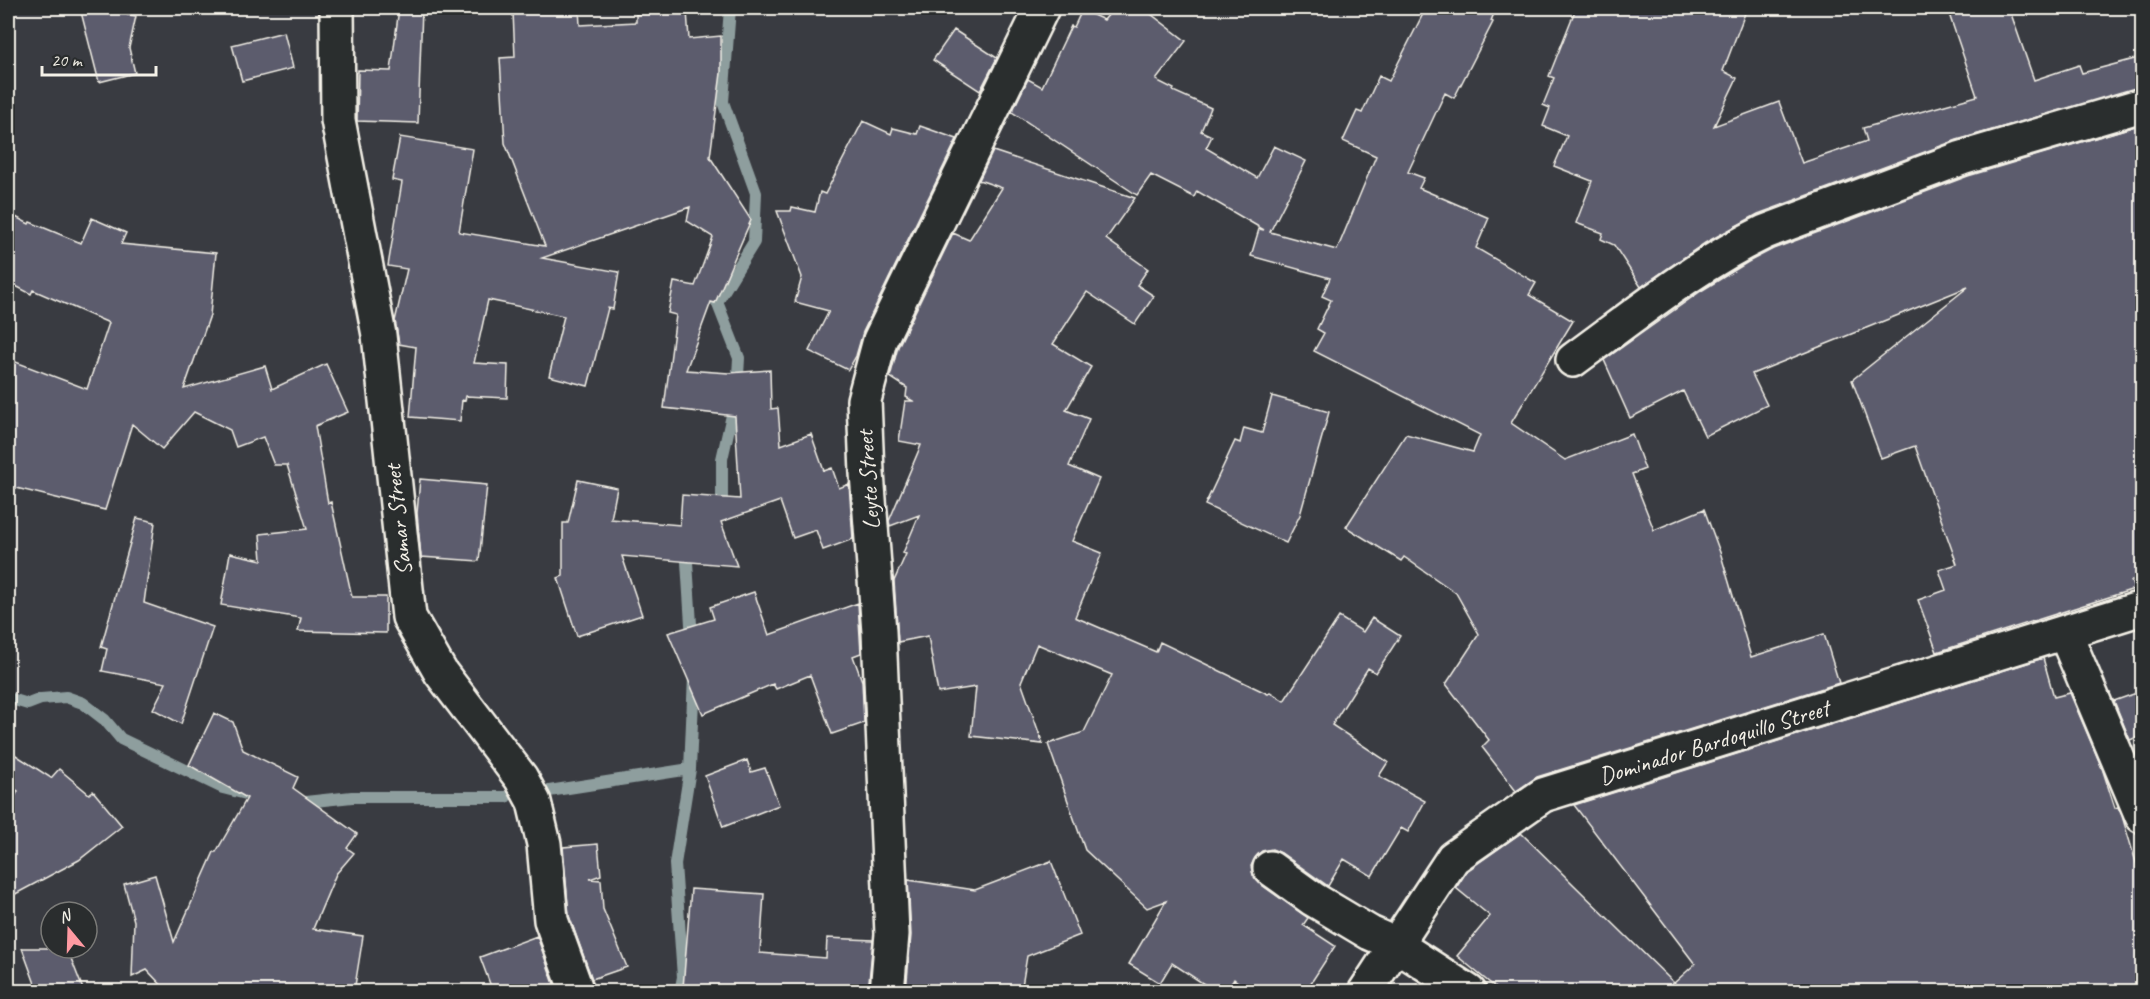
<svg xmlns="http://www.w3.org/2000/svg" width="2150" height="999" viewBox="0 0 2150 999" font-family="Caveat,sans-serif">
<rect width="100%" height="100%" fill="#393b41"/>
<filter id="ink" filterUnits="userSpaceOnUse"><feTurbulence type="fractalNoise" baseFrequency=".0167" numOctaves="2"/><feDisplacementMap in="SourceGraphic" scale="12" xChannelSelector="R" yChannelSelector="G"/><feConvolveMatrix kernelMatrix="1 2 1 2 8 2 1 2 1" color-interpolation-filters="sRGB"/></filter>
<g filter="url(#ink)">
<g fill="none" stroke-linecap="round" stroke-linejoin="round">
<path stroke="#8e9e9e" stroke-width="12" d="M 716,510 L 722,499 L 722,459 L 737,393 L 739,358 L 717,302 L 754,242 L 756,193 L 723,102 L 730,8
M 692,640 L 687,562 L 694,549
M 8,698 L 28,704 L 41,699 L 66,697 L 83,703 L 105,720 L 121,739 L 223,788 L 250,795
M 549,791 L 690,769
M 296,803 L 352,797 L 506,797
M 680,992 L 683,977 L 675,864 L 690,769 L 694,676"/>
</g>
<path fill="#5b5b6d" stroke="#f4f1e8" stroke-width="1.5" d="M 80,8 L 95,8 L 136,16 L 129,48 L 135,73 L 99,82 Z
M 399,8 L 422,8 L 418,123 L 357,121 L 358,70 L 391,71 Z
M 1114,8 L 1143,8 L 1186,41 L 1156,80 L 1174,89 L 1173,91 L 1211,108 L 1201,131 L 1212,136 L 1206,148 L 1257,178 L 1274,146 L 1306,161 L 1270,232 L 1337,250 L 1376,156 L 1343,141 L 1357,111 L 1362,113 L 1379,76 L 1389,81 L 1426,8 L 1496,8 L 1491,21 L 1493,22 L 1454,98 L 1445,93 L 1408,172 L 1424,178 L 1419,188 L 1489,218 L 1476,248 L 1536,283 L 1529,295 L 1573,321 L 1511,423 L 1565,460 L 1632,434 L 1645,469 L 1632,474 L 1654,530 L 1704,509 L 1721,555 L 1751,657 L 1824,634 L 1839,683 L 1537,777 L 1516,791 L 1482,747 L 1489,740 L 1446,684 L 1479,634 L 1456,593 L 1404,557 L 1401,561 L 1346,527 L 1406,434 L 1473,452 L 1480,435 L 1314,351 L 1324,333 L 1317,329 L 1331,300 L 1322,296 L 1330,278 L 1251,256 L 1259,229 L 1264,230 L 1197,191 L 1194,197 L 1151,175 L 1137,195 L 1012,112 L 1028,79 L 1042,87 L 1071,26 L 1074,27 L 1082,10 L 1104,20 Z
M 1576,8 L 1747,8 L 1723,71 L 1737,78 L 1714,126 L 1779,102 L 1802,163 L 1867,141 L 1863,128 L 1977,96 L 1947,8 L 2009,8 L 2034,80 L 2079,65 L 2082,73 L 2142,57 L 2142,87 L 1957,140 L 1758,214 L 1705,243 L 1641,287 L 1614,245 L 1601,239 L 1603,233 L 1576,223 L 1592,181 L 1554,166 L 1567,136 L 1543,126 L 1550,108 L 1543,105 L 1554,78 L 1549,76 Z
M 579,9 L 580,25 L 636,22 L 636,14 L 687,11 L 689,39 L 721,36 L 721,73 L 710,157 L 751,220 L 715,303 L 711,302 L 686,370 L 729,373 L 770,370 L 771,409 L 778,408 L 781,445 L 811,434 L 824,471 L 832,468 L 839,488 L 849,484 L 853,539 L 823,550 L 816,530 L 793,538 L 780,501 L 721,522 L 737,566 L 622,556 L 642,615 L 577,636 L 558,578 L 563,576 L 563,523 L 568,523 L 578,480 L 617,488 L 611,519 L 680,525 L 682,495 L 740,499 L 735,416 L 664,408 L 676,315 L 668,313 L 674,282 L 695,286 L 713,237 L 687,221 L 690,207 L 542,258 L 619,272 L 613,309 L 608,308 L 588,386 L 549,376 L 564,316 L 488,300 L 474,363 L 508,365 L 507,398 L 466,396 L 465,401 L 462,400 L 460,421 L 410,417 L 416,347 L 399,344 L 395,321 L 407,269 L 388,266 L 402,182 L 392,180 L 400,137 L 473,149 L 459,232 L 545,246 L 505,143 L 500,58 L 515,57 L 513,12 Z
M 954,30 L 997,58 L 980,91 L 933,60 Z
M 284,32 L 293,68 L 242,81 L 232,45 Z
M 863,121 L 891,134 L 893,128 L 917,134 L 920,126 L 957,139 L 863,332 L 856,356 L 848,370 L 809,351 L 829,311 L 795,302 L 802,277 L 777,211 L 791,211 L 792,207 L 815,212 L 820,192 L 825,194 Z
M 2142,124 L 2142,578 L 2131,581 L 2134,589 L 1937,652 L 1918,600 L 1946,590 L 1939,570 L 1957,564 L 1915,446 L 1881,458 L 1852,380 L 1968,287 L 1752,374 L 1767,405 L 1705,436 L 1683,391 L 1630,418 L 1604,360 L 1701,291 L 1748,262 L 1773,249 L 1968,176 Z
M 993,151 L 1135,198 L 1106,239 L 1148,269 L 1137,285 L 1154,296 L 1135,324 L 1087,292 L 1053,344 L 1091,367 L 1066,410 L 1089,419 L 1069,466 L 1099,479 L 1072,541 L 1102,553 L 1075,617 L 1156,652 L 1160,642 L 1268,694 L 1270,692 L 1284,701 L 1339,617 L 1363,632 L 1372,618 L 1400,636 L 1376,673 L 1368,668 L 1332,725 L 1388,762 L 1379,776 L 1425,801 L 1408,832 L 1401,828 L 1372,876 L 1344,859 L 1328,886 L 1281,853 L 1272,849 L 1262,851 L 1255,858 L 1251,866 L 1253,875 L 1259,883 L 1308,918 L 1303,925 L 1335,946 L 1305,992 L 1251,992 L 1234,979 L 1226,992 L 1216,992 L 1172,963 L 1160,983 L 1129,964 L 1166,901 L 1147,908 L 1085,850 L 1048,744 L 1084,732 L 1112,675 L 1037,644 L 1021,682 L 1043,744 L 971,736 L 976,687 L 938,693 L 928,636 L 898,642 L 894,581 L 906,554 L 903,553 L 919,515 L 890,526 L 889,521 L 921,445 L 899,441 L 905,401 L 913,401 L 906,397 L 907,388 L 890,377 L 898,347 L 953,233 L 969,240 L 1002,188 L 979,180 Z
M 8,213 L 29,224 L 30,222 L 81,243 L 92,218 L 126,233 L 121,244 L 216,253 L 210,315 L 184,389 L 265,366 L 272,389 L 326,364 L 348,412 L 315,426 L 328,503 L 331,502 L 352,597 L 386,597 L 386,633 L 298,631 L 301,618 L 221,605 L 230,553 L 262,560 L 260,534 L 307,529 L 287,465 L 274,465 L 263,437 L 236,447 L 230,430 L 194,412 L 162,449 L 132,424 L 105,510 L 8,486 L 8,359 L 87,389 L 109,323 L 33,290 L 31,294 L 8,282 Z
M 1272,396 L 1329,412 L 1300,515 L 1286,543 L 1205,505 L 1235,441 L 1240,443 L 1244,428 L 1262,433 Z
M 420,479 L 487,485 L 479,561 L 421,557 L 417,513 Z
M 137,518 L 155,522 L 144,603 L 213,627 L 181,724 L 153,709 L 166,683 L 102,671 L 107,649 L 101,647 Z
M 754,592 L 769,635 L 858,603 L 861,653 L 853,656 L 862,681 L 864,723 L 832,734 L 810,675 L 776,689 L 773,684 L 703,714 L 668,633 L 714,619 L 710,607 Z
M 2043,658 L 2054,697 L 2070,693 L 2102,768 L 2115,808 L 2118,807 L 2122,816 L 2142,882 L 2142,992 L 1501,992 L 1457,956 L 1490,916 L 1456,888 L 1467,871 L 1521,833 L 1674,983 L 1695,964 L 1574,805 Z
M 2142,691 L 2142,735 L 2130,740 L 2114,701 Z
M 214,713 L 233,722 L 243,750 L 298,777 L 293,788 L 357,834 L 347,848 L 354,853 L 336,874 L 313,929 L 363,936 L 354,992 L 168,992 L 147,970 L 132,977 L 134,921 L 124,884 L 155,875 L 174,942 L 214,852 L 216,852 L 247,798 L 189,765 Z
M 8,750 L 51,778 L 59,769 L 89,794 L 93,791 L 122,826 L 79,860 L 8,898 L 8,810 L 18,791 L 8,784 Z
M 747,760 L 751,772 L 765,768 L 779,805 L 723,827 L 705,776 Z
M 598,844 L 601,875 L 590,879 L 601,880 L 603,909 L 627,967 L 592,979 L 569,916 L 563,847 Z
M 1051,861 L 1080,935 L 1027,956 L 1021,992 L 906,992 L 911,935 L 908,880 L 975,890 Z
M 691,889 L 764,894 L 760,953 L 826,958 L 827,938 L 873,940 L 868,992 L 720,992 L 683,988 Z
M 537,936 L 554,984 L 533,992 L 493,992 L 480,957 Z
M 22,948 L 67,948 L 84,992 L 38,992 Z"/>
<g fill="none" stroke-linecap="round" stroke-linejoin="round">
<g stroke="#f4f1e8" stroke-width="38">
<path id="street" d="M 337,8 L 338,120 L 379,335 L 409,617 L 441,673 L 521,778 L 534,802 L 544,844 L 551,920 L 577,992
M 1573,360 C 1635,315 1696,265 1765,232 L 1962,158 L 2142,105
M 2065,633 L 2142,816
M 1270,868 L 1313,899 L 1370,933 L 1395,944 L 1469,992
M 887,992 L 892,934 L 879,632 L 867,473 L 864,400 L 880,340 L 1042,8
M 1365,992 L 1453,858 L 1543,795 L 2142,608"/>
</g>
<use href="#street" stroke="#2a2d2e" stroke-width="33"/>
</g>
</g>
<g text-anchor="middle" stroke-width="5" stroke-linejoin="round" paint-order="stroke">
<g font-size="24" fill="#f4f1e8" stroke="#2a2d2e">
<text transform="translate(868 480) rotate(-94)" y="8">Leyte Street</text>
<text transform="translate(398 520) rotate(-96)" y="8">Samar Street</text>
<text transform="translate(1714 742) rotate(-17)" y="8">Dominador Bardoquillo Street</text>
</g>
</g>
<rect width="2150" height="999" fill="none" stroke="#2a2d2e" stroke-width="30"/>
<rect x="15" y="15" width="2120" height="969" fill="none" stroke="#f4f1e8" stroke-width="2" filter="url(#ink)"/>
<g transform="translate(69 930) rotate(341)"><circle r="28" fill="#2a2d2e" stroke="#7b7b78" stroke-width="1.5"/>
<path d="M0-4.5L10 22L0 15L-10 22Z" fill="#ff9aa2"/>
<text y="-9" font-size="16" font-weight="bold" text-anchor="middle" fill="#f4f1e8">N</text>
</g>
<path d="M42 66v9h114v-9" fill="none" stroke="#f4f1e8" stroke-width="3"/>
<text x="51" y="66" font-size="18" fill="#f4f1e8" stroke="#2a2d2e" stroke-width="4.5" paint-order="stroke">20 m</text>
</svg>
